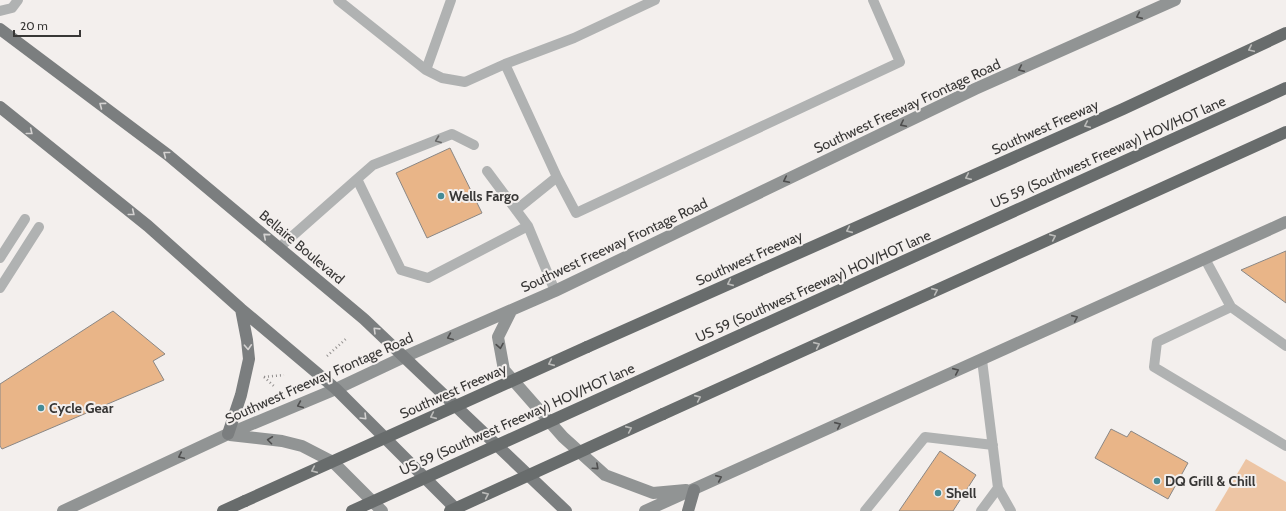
<svg xmlns="http://www.w3.org/2000/svg" width="1286" height="511" viewBox="0 0 1286 511" font-family="Cabin,sans-serif">
<rect width="100%" height="100%" fill="#f3efed"/>
<path fill="#edc5a4" d="M 1246,459 L 1286,482 L 1286,511 L 1215,511 Z"/>
<path fill="#e9b588" stroke="#8a8785" d="M 450,148 L 482,213 L 427,238 L 396,173 Z
M 1286,251 L 1286,303 L 1241,270 Z
M 113,311 L 165,354 L 153,361 L 164,380 L 2,449 L 0,446 L 0,384 Z
M 1111,429 L 1127,437 L 1131,431 L 1188,463 L 1168,499 L 1095,458 Z
M 940,451 L 976,475 L 953,511 L 899,511 Z"/>
<g fill="none" stroke-linecap="round" stroke-linejoin="round">
<path stroke="#928f8e" stroke-width="2.5" stroke-dasharray="1 3" stroke-linecap="butt" d="M 327,356 L 347,338
M 264,377 L 284,375
M 264,377 L 275,387"/>
<path stroke="#b0b2b2" stroke-width="10" d="M 338,0 L 426,70 L 442,78 L 465,82 L 505,64 L 574,38 L 655,0
M 0,11 L 12,8 L 18,0
M 505,64 L 557,177 L 576,213 L 900,62 L 873,0
M 426,70 L 451,0
M 487,171 L 528,226 L 555,291
M 357,179 L 373,165 L 452,134 L 474,145
M 516,210 L 557,177
M 280,247 L 357,179 L 401,270 L 428,278 L 528,226
M 0,258 L 25,219
M 1205,259 L 1231,307 L 1157,342 L 1154,367 L 1286,446
M 0,288 L 39,227
M 1231,307 L 1286,346
M 998,488 L 1011,511
M 865,511 L 925,437 L 993,445
M 981,511 L 998,488 L 982,360"/>
<path stroke="#919494" stroke-width="12" d="M 511,311 L 498,337 L 504,370 L 563,437 L 605,475 L 653,493 L 686,490
M 230,435 L 282,441 L 302,446 L 333,462 L 382,511
M 63,511 L 228,434 L 336,389 L 404,357 L 555,291 L 975,89 L 1175,0
M 645,511 L 1286,222"/>
<path stroke="#7b7e7f" stroke-width="12" d="M 0,29 L 168,155 L 364,319 L 566,511
M 0,107 L 148,226 L 241,309 L 336,389 L 458,511
M 228,434 L 241,395 L 249,359 L 247,340 L 241,309
M 688,511 L 694,490"/>
<path stroke="#686c6c" stroke-width="12" d="M 587,347 L 1123,109 L 1286,33
M 628,386 L 1286,88
M 663,414 L 1286,132
M 223,511 L 245,501"/>
<path stroke="#686c6c" stroke-width="12" d="M 245,501 L 587,347
M 352,511 L 628,386
M 450,511 L 663,414"/>
</g>
<defs><path id="oneway-chevron" d="M-2-3.5L2.5 0L-2 3.5" fill="none" stroke-width="1.6" stroke-linecap="round" stroke-linejoin="round"/></defs>
<g stroke="#4e4e4e">
<use href="#oneway-chevron" transform="translate(1139 16) rotate(156)"/>
<use href="#oneway-chevron" transform="translate(1021 69) rotate(156)"/>
<use href="#oneway-chevron" transform="translate(903 124) rotate(154)"/>
<use href="#oneway-chevron" transform="translate(786 180) rotate(154)"/>
<use href="#oneway-chevron" transform="translate(1075 318) rotate(-24)"/>
<use href="#oneway-chevron" transform="translate(450 337) rotate(157)"/>
<use href="#oneway-chevron" transform="translate(500 346) rotate(80)"/>
<use href="#oneway-chevron" transform="translate(956 371) rotate(-24)"/>
<use href="#oneway-chevron" transform="translate(300 405) rotate(157)"/>
<use href="#oneway-chevron" transform="translate(838 425) rotate(-24)"/>
<use href="#oneway-chevron" transform="translate(270 440) rotate(-173)"/>
<use href="#oneway-chevron" transform="translate(181 456) rotate(155)"/>
<use href="#oneway-chevron" transform="translate(596 467) rotate(42)"/>
<use href="#oneway-chevron" transform="translate(719 478) rotate(-24)"/>
</g>
<g stroke="#bbbbb9">
<use href="#oneway-chevron" transform="translate(1251 49) rotate(155)"/>
<use href="#oneway-chevron" transform="translate(1087 125) rotate(156)"/>
<use href="#oneway-chevron" transform="translate(968 177) rotate(156)"/>
<use href="#oneway-chevron" transform="translate(849 230) rotate(156)"/>
<use href="#oneway-chevron" transform="translate(1053 237) rotate(-24)"/>
<use href="#oneway-chevron" transform="translate(730 283) rotate(156)"/>
<use href="#oneway-chevron" transform="translate(935 291) rotate(-24)"/>
<use href="#oneway-chevron" transform="translate(817 345) rotate(-24)"/>
<use href="#oneway-chevron" transform="translate(551 363) rotate(156)"/>
<use href="#oneway-chevron" transform="translate(698 398) rotate(-24)"/>
<use href="#oneway-chevron" transform="translate(433 416) rotate(156)"/>
<use href="#oneway-chevron" transform="translate(629 429) rotate(-24)"/>
<use href="#oneway-chevron" transform="translate(314 470) rotate(156)"/>
<use href="#oneway-chevron" transform="translate(486 495) rotate(-24)"/>
</g>
<g stroke="#d5d3d2">
<use href="#oneway-chevron" transform="translate(102 105) rotate(-143)"/>
<use href="#oneway-chevron" transform="translate(30 132) rotate(39)"/>
<use href="#oneway-chevron" transform="translate(166 154) rotate(-142)"/>
<use href="#oneway-chevron" transform="translate(132 213) rotate(39)"/>
<use href="#oneway-chevron" transform="translate(266 236) rotate(-140)"/>
<use href="#oneway-chevron" transform="translate(376 330) rotate(-136)"/>
<use href="#oneway-chevron" transform="translate(248 347) rotate(87)"/>
<use href="#oneway-chevron" transform="translate(364 417) rotate(45)"/>
</g>
<use stroke="#686868" href="#oneway-chevron" transform="translate(438 140) rotate(159)"/>
<g fill="#458b96" stroke="#f3efed" stroke-width="1.5">
<circle cx="441" cy="196" r="4"/>
<circle cx="41" cy="408" r="4"/>
<circle cx="1157" cy="481" r="4"/>
<circle cx="938" cy="493" r="4"/>
</g>
<g text-anchor="middle" stroke-width="4" stroke-linejoin="round" paint-order="stroke">
<g font-size="14" fill="#383736" stroke="#f3efed">
<text transform="translate(907 106) rotate(-25)" y="5">Southwest Freeway Frontage Road</text>
<text transform="translate(1045 127) rotate(-24)" y="5">Southwest Freeway</text>
<text transform="translate(1108 152) rotate(-24)" y="5">US 59 (Southwest Freeway) HOV/HOT lane</text>
<text transform="translate(614 245) rotate(-25)" y="5">Southwest Freeway Frontage Road</text>
<text transform="translate(302 247) rotate(40)" y="5">Bellaire Boulevard</text>
<text transform="translate(749 258) rotate(-24)" y="5">Southwest Freeway</text>
<text transform="translate(813 286) rotate(-24)" y="5">US 59 (Southwest Freeway) HOV/HOT lane</text>
<text transform="translate(319 378) rotate(-24)" y="5">Southwest Freeway Frontage Road</text>
<text transform="translate(453 391) rotate(-24)" y="5">Southwest Freeway</text>
<text transform="translate(517 419) rotate(-24)" y="5">US 59 (Southwest Freeway) HOV/HOT lane</text>
</g>
<g font-size="14" font-weight="bold" fill="#383736" stroke="#f3efed" text-anchor="start">
<text x="449" y="201">Wells Fargo</text>
<text x="49" y="413">Cycle Gear</text>
<text x="1165" y="486">DQ Grill &amp; Chill</text>
<text x="946" y="498">Shell</text>
</g>
</g>
<path d="M14 30v6h66v-6" fill="none" stroke="#383736" stroke-width="2"/>
<text x="20" y="30" font-size="12" fill="#383736" stroke="#f3efed" stroke-width="3" paint-order="stroke">20 m</text>
</svg>
